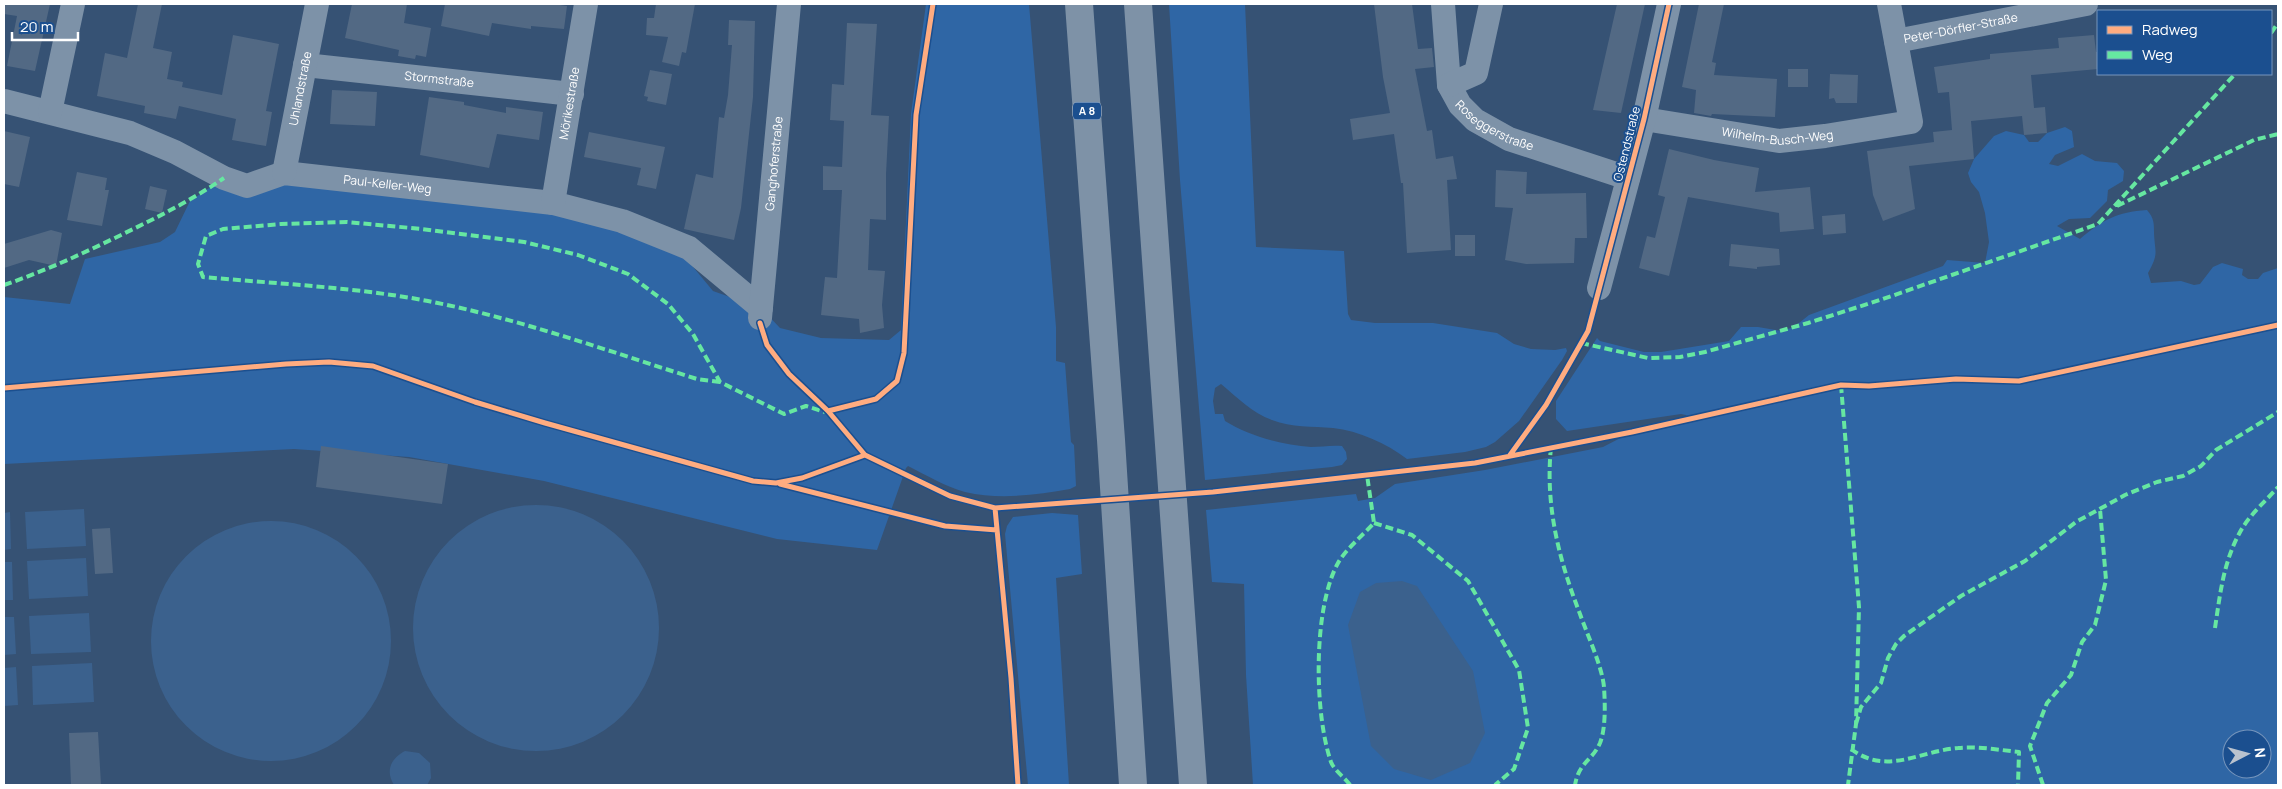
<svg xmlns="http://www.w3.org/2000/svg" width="2282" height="789" viewBox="0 0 2282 789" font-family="Manrope,sans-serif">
<rect width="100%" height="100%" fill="#365274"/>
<path fill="#2f66a5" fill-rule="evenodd" d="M 926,4 L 1029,4 L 1056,327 L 1056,361 L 1065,363 L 1071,442 L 1074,445 L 1076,486 L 1070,489 C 1036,495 1000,500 965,492 C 946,487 926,475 908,466 L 906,468 L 877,550 L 777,539 L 544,481 L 409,457 L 294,449 L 4,464 L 4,297 L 70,304 L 85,259 L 160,242 L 175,232 L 190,201 L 224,178 L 284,173 L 553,203 L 684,256 L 713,291 L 761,308 L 780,328 L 821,338 L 889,340 L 901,330 L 911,114 Z
M 1169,4 L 1245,4 L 1256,247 L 1344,251 L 1348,314 L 1351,320 L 1375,323 L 1433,323 L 1497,333 L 1514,344 L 1531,349 L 1555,350 L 1566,348 L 1567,351 L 1562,360 L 1519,421 L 1495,442 L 1486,447 L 1465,452 L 1407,459 C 1386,443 1359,431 1333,428 C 1312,426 1292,428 1272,420 C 1252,413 1237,397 1221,384 L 1215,388 L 1213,401 L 1215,414 L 1223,414 L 1225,421 C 1249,436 1282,445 1311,447 C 1321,447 1331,445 1342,446 L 1346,452 L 1347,459 L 1342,465 L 1332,467 L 1205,480 L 1180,180 Z
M 2065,127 L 2072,131 L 2074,147 L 2055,155 L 2049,164 L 2058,166 L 2082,154 L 2095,161 L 2117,163 L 2124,171 L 2123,181 L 2108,190 L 2107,201 L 2090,218 L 2069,219 L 2057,226 L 2080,239 C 2102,220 2117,212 2147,210 C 2154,218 2154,223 2154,233 C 2155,254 2159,253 2148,273 L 2151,283 L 2181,281 L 2194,285 L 2200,284 L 2213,267 L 2222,263 L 2243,269 L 2242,275 L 2248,279 L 2258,279 L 2263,273 L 2278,268 L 2278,785 L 1253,785 L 1246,675 L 1244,584 L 1212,582 L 1206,510 L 1356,494 L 1358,501 L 1375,498 L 1395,484 L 1485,470 L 1603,447 L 1632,432 L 1689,419 L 1686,415 L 1681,414 L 1567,431 L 1556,419 L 1556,401 L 1597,338 L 1600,341 L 1644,352 L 1661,352 L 1729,341 L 1741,327 L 1758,327 L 1781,331 L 1794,327 L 1809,315 L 1943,266 L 1947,260 L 1985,263 L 1989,242 L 1985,213 L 1979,192 L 1971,182 L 1968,173 L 1974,159 L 1994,136 L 2006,131 L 2024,135 L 2029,142 L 2038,142 L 2047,133 ZM 2232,739 L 2262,739 L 2262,769 L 2232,769 Z
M 1052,513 L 1078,515 L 1082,574 L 1056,578 L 1069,785 L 1028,785 L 1005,534 L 1007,526 L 1013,517 Z"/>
<path fill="#3b618d" d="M413 628a123 123 0 1 1 246 0a123 123 0 1 1-246 0Z
M 84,509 L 86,546 L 27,549 L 25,512 Z
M 10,512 L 11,549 L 4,550 L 4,513 Z
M151 641a120 120 0 1 1 240 0a120 120 0 1 1-240 0Z
M 86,558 L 88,596 L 29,599 L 27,561 Z
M 4,562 L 12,562 L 13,600 L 4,600 Z
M 1402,581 L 1417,586 L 1473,671 L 1485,733 L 1470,763 L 1431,780 L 1394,769 L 1371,746 L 1348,625 L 1360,592 L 1376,583 Z
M 89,613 L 91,652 L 31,654 L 29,616 Z
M 4,617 L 14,617 L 16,654 L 4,655 Z
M 92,663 L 94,702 L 33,705 L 32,666 Z
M 16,667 L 18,705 L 4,706 L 4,668 Z
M 405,751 L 419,753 L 430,763 L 431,778 L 427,785 L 394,785 C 385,771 391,758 405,751 Z"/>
<path fill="#526984" d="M 4,4 L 50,4 L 35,71 L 7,66 L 17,16 L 4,14 Z
M 138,4 L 162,4 L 153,48 L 172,52 L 167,79 L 183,82 L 182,87 L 222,95 L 233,35 L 279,44 L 266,111 L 272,112 L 266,146 L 232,140 L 236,119 L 179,106 L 176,119 L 144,113 L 145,106 L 97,96 L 105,53 L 127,58 Z
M 352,4 L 407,4 L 404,23 L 431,28 L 426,57 L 416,55 L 415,59 L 398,56 L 399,50 L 345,38 Z
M 445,4 L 553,4 L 567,6 L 564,29 L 531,26 L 531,29 L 492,23 L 489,36 L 441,26 Z
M 656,4 L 695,4 L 686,53 L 682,52 L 679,66 L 662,62 L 668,37 L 646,35 L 647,18 L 654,18 Z
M 1374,4 L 1412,4 L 1418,49 L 1432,48 L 1434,67 L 1415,69 L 1427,131 L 1432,130 L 1436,159 L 1453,156 L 1457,179 L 1447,180 L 1451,250 L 1407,253 L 1403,183 L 1401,183 L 1394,134 L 1353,140 L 1350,119 L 1390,113 L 1383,77 Z
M 1617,4 L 1645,4 L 1621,113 L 1593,110 Z
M 1699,4 L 1724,4 L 1712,62 L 1716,63 L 1714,75 L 1777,79 L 1775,117 L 1712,114 L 1711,116 L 1694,113 L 1696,90 L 1682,87 Z
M 729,20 L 755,21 L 753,97 L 741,208 L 734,240 L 684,229 L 696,174 L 713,178 L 719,117 L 724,118 L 728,95 L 732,45 L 728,45 Z
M 847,23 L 877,24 L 871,115 L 889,116 L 886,174 L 886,220 L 870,219 L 868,270 L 885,271 L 882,305 L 884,328 L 860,333 L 859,319 L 821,315 L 825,277 L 837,278 L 842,190 L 823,190 L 823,166 L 842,167 L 844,121 L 830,120 L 832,84 L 844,85 Z
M 2094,35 L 2096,52 L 2098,52 L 2098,69 L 2031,75 L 2034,108 L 2045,107 L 2047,133 L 2024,135 L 2022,116 L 1971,121 L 1974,159 L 1909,166 L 1915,209 L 1883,221 L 1873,195 L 1867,151 L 1934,142 L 1933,132 L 1952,130 L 1949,92 L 1938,93 L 1934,67 L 1990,59 L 1990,54 L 2059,48 L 2058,38 Z
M 1788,69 L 1808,69 L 1808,87 L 1788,87 Z
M 650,70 L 672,74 L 666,105 L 647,101 L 648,97 L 644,96 Z
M 1830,74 L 1858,75 L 1857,103 L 1836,103 L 1834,98 L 1829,99 Z
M 332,90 L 377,92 L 375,126 L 330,124 Z
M 429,97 L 464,102 L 464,105 L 506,113 L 506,107 L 543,112 L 539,140 L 497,134 L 489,168 L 420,155 Z
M 4,131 L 30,137 L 19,187 L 4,184 Z
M 589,132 L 665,147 L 656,189 L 637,185 L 641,168 L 584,157 Z
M 1669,149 L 1714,160 L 1759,168 L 1755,192 L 1810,187 L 1814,229 L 1780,232 L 1779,213 L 1688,197 L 1669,276 L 1639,268 L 1647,236 L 1655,238 L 1665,197 L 1658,195 Z
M 1496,170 L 1527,172 L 1526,194 L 1586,193 L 1587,238 L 1575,238 L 1574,263 L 1526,264 L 1505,260 L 1513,208 L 1495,207 Z
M 77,172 L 107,178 L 105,190 L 109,190 L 102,226 L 67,220 Z
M 150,186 L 167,190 L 162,213 L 145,209 Z
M 1845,214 L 1846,233 L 1823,235 L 1822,216 Z
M 51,230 L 62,233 L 56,266 L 29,260 L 4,268 L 4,244 Z
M 1455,235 L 1475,235 L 1475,256 L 1455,256 Z
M 1731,244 L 1779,249 L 1780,265 L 1757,267 L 1757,269 L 1729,266 Z
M 321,446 L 448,464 L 442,504 L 316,487 Z
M 110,528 L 113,573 L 95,574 L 92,529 Z
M 98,732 L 101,785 L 71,785 L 69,733 Z"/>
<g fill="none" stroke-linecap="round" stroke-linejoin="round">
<g stroke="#7d92a8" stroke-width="24">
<path id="s1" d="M 1443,4 L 1449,85 L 1460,105 L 1475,120 L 1509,139 L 1628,178"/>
<path id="s2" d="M 1896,41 L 2086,4"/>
<path id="s3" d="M 305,65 L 572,94"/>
<path d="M 1449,85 L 1476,73 L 1491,4"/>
<path id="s4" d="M 4,101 L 130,133 L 175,152 L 224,178 L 247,186 L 284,173 L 553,203 L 622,221 L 689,248 L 761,308"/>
<path d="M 50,112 L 73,4"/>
<path id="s5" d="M 1644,119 L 1779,141 L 1825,136 L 1911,122 L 1889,4"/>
<path id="s6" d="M 284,173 L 317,4"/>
<path id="s7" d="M 553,203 L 586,4"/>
<path d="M 1599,288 L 1644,119 L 1669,4"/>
<path id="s8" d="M 760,318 L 789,4"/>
</g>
<path stroke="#7e92a7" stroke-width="28" d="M 1079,4 L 1111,440 L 1133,785
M 1138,4 L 1193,785"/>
<path stroke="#66e7a1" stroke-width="4" stroke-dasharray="8 4" stroke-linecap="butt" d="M 2271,33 L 2278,23
M 2117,206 L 2254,140 L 2278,134
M 4,285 C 45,271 84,253 123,234 C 158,217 192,200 224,178
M 1581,343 L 1648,358 L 1680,357 L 1705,352 L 1808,323 L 1883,299 L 2098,224 L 2235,74
M 720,382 L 697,379 C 608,351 520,319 428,301 C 354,287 279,284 203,277 L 198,264 L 206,236 L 223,229 L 281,224 L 347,222 L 422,229 L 524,242 L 578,255 L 628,274 L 668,304 L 693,334 L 720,382 L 784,414 L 806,406 L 825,412
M 1841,385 L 1859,607 L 1856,724 L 1848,785
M 1551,447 C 1545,506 1559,560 1580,614 C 1587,634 1602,666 1604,687 C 1605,703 1606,728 1600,743 C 1592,761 1579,762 1575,785
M 1374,523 L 1412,535 L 1468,581 L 1519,670 L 1528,728 L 1514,769 L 1495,785
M 2215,628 C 2220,595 2223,564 2239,534 C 2248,516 2265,502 2278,487
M 1856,724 L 1861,707 L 1881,683 L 1888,658 L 1896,644 L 1904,636 L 1961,596 L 2025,561 L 2076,522 L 2125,495 L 2157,482 L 2183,476 L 2201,466 L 2216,450 L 2278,412
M 1851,749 C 1887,776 1919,751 1958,748 C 1978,746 1999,750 2019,752 L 2018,785
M 1350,785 C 1345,778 1334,770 1331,762 C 1314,713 1313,608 1338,563 C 1346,549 1363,535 1374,523 L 1367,475
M 2043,785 L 2030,746 L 2047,703 L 2071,675 L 2082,642 L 2095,625 L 2106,580 L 2100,509"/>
<g stroke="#1b4f8f" stroke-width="8">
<path id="cycleway" d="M 760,323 L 767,345 L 789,374 L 828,411 L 865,455 L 950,496 L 995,508 L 1213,492 L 1475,463 L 1632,432 L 1841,385 L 1869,386 L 1956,379 L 2019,381 L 2278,325
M 4,388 L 286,364 L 329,362 L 373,366 L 475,402 L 545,423 L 753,481 L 776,483 L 802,478 L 865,455
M 828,411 L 876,399 L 897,381 L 904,353 L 916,115 L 933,4
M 1510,455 L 1546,405 L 1588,331 L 1644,119 L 1669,4
M 780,484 L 945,526 L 997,530
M 995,508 L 1011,678 L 1018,785"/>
</g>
<use href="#cycleway" stroke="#ffac80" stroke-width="5"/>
</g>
<g text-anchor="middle" stroke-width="4" stroke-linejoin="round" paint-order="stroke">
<rect fill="#1b4f8f" stroke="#bbcadd" stroke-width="1" x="1073" y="102.5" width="28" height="17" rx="4"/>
<g font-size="11" font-weight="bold" fill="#fff">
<text x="1087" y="115">A 8</text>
</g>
<g font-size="12" fill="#fff" stroke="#1b4f8f">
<text dy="4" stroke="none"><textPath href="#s2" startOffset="66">Peter-Dörfler-Straße</textPath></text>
<text dy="4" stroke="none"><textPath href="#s3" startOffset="135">Stormstraße</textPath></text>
<text dy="4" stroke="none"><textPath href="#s6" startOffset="86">Uhlandstraße</textPath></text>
<text dy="4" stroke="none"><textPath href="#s7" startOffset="101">Mörikestraße</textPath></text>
<text dy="4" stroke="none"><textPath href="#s1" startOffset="145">Roseggerstraße</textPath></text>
<text dy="4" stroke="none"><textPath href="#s5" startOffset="135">Wilhelm-Busch-Weg</textPath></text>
<text transform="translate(1627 144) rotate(-76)" y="4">Ostendstraße</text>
<text dy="4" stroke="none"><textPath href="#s8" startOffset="155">Ganghoferstraße</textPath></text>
<text dy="4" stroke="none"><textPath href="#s4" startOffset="402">Paul-Keller-Weg</textPath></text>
</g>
</g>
<rect width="2282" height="789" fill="none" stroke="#ffffff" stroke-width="10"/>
<rect x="2097" y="10" width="175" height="65" fill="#1b4f8f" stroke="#7695bc"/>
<rect x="2107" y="26" width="25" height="8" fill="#ffac80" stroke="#7695bc"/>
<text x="2142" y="35" font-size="15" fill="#ffffff">Radweg</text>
<rect x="2107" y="51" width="25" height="8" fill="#66e7a1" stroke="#7695bc"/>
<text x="2142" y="60" font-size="15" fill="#ffffff">Weg</text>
<g transform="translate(2247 754) rotate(84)"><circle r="24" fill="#1b4f8f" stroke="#7695bc"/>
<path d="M0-4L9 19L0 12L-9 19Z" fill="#b9c2ce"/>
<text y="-8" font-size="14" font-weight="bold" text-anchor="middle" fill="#ffffff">N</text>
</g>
<path d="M12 32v8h66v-8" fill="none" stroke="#ffffff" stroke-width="2.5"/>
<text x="20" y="32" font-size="15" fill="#ffffff" stroke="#1b4f8f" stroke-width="4" paint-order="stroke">20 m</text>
</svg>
